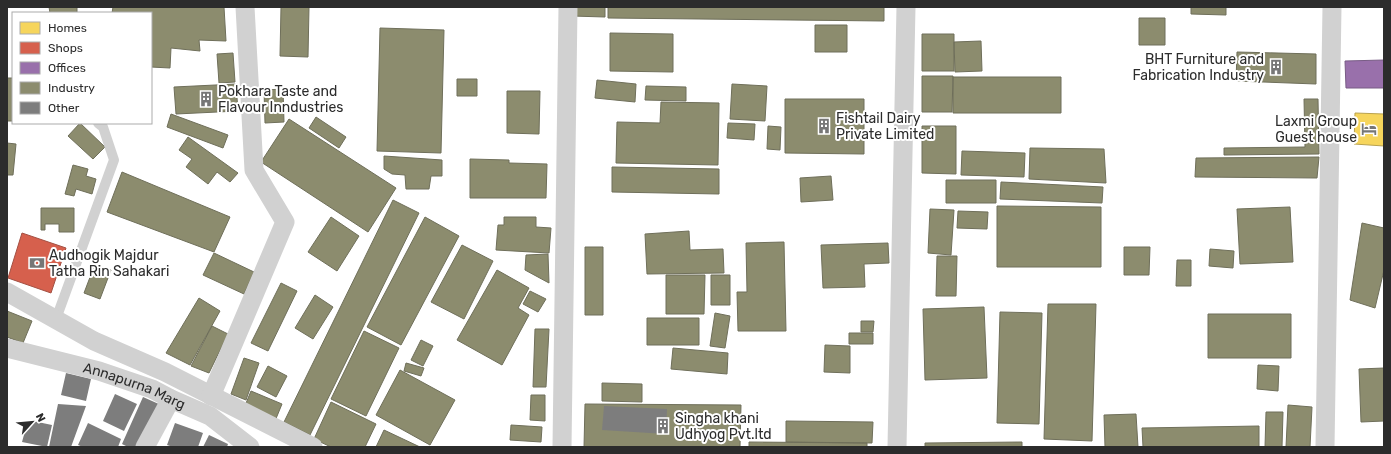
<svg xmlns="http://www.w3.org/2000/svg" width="1391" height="454" viewBox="0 0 1391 454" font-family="Rubik,sans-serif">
<rect width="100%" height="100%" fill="#fff"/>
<path fill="#f6d55c" stroke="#b9a24e" d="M 1355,113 L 1384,114 L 1384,146 L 1354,144 Z"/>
<path fill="#d6604d" stroke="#a35043" d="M 22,233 L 66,248 L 51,293 L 8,278 Z"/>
<path fill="#9970ab" stroke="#785c85" d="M 1384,60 L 1384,88 L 1346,88 L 1345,61 Z"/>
<path fill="#8c8c6e" stroke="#6f6f5a" d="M 49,7 L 77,7 L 77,13 L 50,13 Z
M 113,7 L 224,7 L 226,41 L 199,40 L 200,51 L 171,48 L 170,68 L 151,67 L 151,13 L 112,13 Z
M 281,7 L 309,7 L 308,57 L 280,56 Z
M 572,7 L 605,7 L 605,17 L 572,16 Z
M 608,7 L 884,7 L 884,21 L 608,18 Z
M 1191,7 L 1226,7 L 1226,15 L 1191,14 Z
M 1139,18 L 1165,18 L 1165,45 L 1139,45 Z
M 815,25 L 847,25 L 847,52 L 815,52 Z
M 380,28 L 444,30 L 441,153 L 377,151 Z
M 610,33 L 673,34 L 673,72 L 610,71 Z
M 922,34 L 954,34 L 954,71 L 922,71 Z
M 981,41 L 982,71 L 955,72 L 954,42 Z
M 1237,52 L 1316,54 L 1316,84 L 1236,81 Z
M 233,53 L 235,82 L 219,83 L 217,54 Z
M 922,76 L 953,76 L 952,112 L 922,112 Z
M 953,77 L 1061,77 L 1061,113 L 953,113 Z
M 7,78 L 13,78 L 13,121 L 7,121 Z
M 457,79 L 477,79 L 477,96 L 457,96 Z
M 597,80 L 636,84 L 635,102 L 595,98 Z
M 236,84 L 238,111 L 176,114 L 174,87 Z
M 732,84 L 767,86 L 765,121 L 730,119 Z
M 646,86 L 686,87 L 686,101 L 645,100 Z
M 283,89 L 284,122 L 265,123 L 264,90 Z
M 507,91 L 540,91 L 539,134 L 507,133 Z
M 785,99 L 864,99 L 864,154 L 785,153 Z
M 1304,99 L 1318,99 L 1319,154 L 1224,155 L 1224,148 L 1305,147 Z
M 661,102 L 719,103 L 718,165 L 616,163 L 617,122 L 660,123 Z
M 171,114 L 228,135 L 223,148 L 167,127 Z
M 316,117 L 346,137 L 339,148 L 309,128 Z
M 289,119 L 396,188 L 368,232 L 261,162 Z
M 80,123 L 105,147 L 93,159 L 68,136 Z
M 728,123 L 755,124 L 754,140 L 727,138 Z
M 768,126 L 781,127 L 780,150 L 767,149 Z
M 922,126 L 956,126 L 956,174 L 922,173 Z
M 188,137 L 238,173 L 230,182 L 217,172 L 208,184 L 186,167 L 192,159 L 179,150 Z
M 7,143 L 16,144 L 13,175 L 7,175 Z
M 1030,148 L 1104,149 L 1106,183 L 1029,179 Z
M 962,151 L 1025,153 L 1024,177 L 961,175 Z
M 384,156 L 442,160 L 442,176 L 431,176 L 429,189 L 406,189 L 405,175 L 392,174 L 384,169 Z
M 1319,157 L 1317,178 L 1195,177 L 1196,158 Z
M 470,159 L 509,160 L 509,163 L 547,164 L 546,198 L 470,198 Z
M 73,165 L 88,169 L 86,176 L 96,179 L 92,194 L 76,189 L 74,196 L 65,194 Z
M 612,167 L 719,169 L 719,194 L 612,192 Z
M 122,172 L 230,217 L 214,252 L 107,212 Z
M 831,176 L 833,200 L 801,202 L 800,178 Z
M 946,180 L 996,180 L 996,203 L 946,203 Z
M 1001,182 L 1103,187 L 1102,203 L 1000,199 Z
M 393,200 L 419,213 L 310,435 L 284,422 Z
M 997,206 L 1101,207 L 1101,267 L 997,267 Z
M 1290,207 L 1293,262 L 1240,264 L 1237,209 Z
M 41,208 L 74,208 L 74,232 L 59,232 L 59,224 L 45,224 L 45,230 L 41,230 Z
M 930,209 L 954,210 L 951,255 L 928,253 Z
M 958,211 L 988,212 L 987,229 L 957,228 Z
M 331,217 L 359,236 L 337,271 L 308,252 Z
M 425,217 L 459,236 L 401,345 L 367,327 Z
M 504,217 L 536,217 L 536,227 L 551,228 L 549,253 L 496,250 L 498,225 L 504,225 Z
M 1362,223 L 1384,228 L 1384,270 L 1375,308 L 1350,300 Z
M 689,231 L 690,250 L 723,249 L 724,273 L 647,274 L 645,234 Z
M 784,242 L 786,331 L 738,331 L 737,292 L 747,292 L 746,243 Z
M 888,243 L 889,263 L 864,264 L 865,287 L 823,288 L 821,245 Z
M 462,245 L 493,261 L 464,319 L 431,302 Z
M 585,247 L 603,247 L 603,315 L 585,315 Z
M 1124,247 L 1150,247 L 1149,275 L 1124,275 Z
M 1210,249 L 1234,251 L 1233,268 L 1209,266 Z
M 214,253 L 254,272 L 244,294 L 203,275 Z
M 548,254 L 549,283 L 525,270 L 526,255 Z
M 937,256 L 957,256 L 956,296 L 936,296 Z
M 1177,260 L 1191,260 L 1191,286 L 1176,286 Z
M 95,264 L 111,270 L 100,299 L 84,293 Z
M 497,270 L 529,288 L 518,308 L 529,315 L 502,365 L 457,340 Z
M 666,275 L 705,275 L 704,314 L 666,314 Z
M 711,275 L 730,275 L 730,305 L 711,305 Z
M 281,283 L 297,291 L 268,351 L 251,343 Z
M 530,291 L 546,299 L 538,312 L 523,304 Z
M 315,295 L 333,307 L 313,339 L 295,328 Z
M 199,298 L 220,311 L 190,365 L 166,353 Z
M 1048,304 L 1096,304 L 1092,441 L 1044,439 Z
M 984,307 L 987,378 L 925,380 L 923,309 Z
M 7,311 L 32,321 L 23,343 L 7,337 Z
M 1000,312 L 1042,313 L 1039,424 L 997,423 Z
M 715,313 L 730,316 L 725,348 L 710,346 Z
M 1208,314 L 1291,314 L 1291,358 L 1208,358 Z
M 647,318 L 699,318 L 699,345 L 647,345 Z
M 861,321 L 874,321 L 873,332 L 861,332 Z
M 212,326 L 228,334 L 209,373 L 191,366 Z
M 535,329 L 549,329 L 546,387 L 533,387 Z
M 364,331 L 399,348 L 366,416 L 331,399 Z
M 849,333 L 873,333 L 873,344 L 849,344 Z
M 421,340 L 433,346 L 423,366 L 411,360 Z
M 825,345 L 850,346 L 850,373 L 824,372 Z
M 673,348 L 728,353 L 727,374 L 671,369 Z
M 244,358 L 259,363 L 246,400 L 231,394 Z
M 406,363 L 424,368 L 421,376 L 404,371 Z
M 1258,365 L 1279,366 L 1278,391 L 1257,389 Z
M 268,366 L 287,376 L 276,397 L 257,387 Z
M 1384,368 L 1384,421 L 1361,422 L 1359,369 Z
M 400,370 L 455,400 L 430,445 L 376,415 Z
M 602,383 L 642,384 L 642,402 L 602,401 Z
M 251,391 L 282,404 L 275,421 L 244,408 Z
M 531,395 L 545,395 L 545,421 L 530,420 Z
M 331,402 L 376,424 L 365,447 L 331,447 L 314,439 Z
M 585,404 L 741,405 L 740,447 L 584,447 Z
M 1288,405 L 1312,407 L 1310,447 L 1286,447 Z
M 1266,412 L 1283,412 L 1282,447 L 1265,447 Z
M 1136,414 L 1138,447 L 1105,447 L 1104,415 Z
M 786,421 L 873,422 L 872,443 L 786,442 Z
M 511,425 L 542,427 L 541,442 L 510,440 Z
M 1259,426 L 1259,447 L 1143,447 L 1142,428 Z
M 384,430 L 420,447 L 376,447 Z
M 749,442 L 867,443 L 867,447 L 749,447 Z
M 1022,442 L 1022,447 L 925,447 L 925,443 Z"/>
<path fill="#7d7d7d" d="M 66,373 L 91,379 L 86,401 L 61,395 Z
M 115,394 L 137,404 L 124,431 L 103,421 Z
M 143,397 L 161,405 L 142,447 L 128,447 L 122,444 Z
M 58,404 L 86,406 L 71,447 L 49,447 Z
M 604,406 L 667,409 L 666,434 L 602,430 Z
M 28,420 L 52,425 L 47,447 L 22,442 Z
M 88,423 L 121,439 L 118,447 L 83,447 L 78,445 Z
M 175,423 L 203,433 L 198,447 L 173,447 L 167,445 Z
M 209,435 L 228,444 L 227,447 L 203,447 Z"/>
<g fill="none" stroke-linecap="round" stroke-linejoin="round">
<path stroke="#d1d1d1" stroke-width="10" d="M 56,319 L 114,160 L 103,127 L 98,123"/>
<g stroke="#d1d1d1" stroke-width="19">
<path d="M 7,292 L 94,341 L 165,372 L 313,447"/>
<path id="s1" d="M 7,348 L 99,371 L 152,389 L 171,399 L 210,416 L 250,447"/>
<path d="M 211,396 L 285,222 L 254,170 L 245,7"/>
<path d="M 145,447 L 171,399"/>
<path d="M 562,447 L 568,7"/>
<path d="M 897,447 L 906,7"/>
<path d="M 1325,447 L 1332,7"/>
</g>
</g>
<defs>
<g id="building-bare" transform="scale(1.2)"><path d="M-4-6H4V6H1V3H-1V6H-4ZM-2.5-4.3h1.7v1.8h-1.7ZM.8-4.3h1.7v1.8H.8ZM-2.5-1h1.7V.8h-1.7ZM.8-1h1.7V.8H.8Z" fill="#767676" stroke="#fff" stroke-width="2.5" paint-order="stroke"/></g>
<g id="hotel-bare" transform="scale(1.2)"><path d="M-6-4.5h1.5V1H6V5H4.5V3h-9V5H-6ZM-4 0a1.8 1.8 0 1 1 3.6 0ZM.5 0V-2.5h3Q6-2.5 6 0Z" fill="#767676" stroke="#fff" stroke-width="2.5" paint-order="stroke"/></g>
<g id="bank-bare" transform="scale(1.2)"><path d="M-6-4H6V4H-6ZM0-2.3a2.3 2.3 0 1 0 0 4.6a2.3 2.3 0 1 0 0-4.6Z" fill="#767676" stroke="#fff" stroke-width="2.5" paint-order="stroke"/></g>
</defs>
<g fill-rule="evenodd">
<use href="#building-bare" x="1276" y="67"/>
<use href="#building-bare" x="206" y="99"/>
<use href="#building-bare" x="824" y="126"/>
<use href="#hotel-bare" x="1369" y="129"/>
<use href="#bank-bare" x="37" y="263"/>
<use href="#building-bare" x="663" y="426"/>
</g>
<g text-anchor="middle" stroke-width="4" stroke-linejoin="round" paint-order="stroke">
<g font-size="14" fill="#2c2c2c" stroke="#fff" text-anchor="start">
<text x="1264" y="64" text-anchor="end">BHT Furniture and<tspan x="1264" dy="16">Fabrication Industry</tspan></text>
<text x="218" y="96">Pokhara Taste and<tspan x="218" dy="16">Flavour Inndustries</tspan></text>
<text x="836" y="123">Fishtail Dairy<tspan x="836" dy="16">Private Limited</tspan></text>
<text x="1357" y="126" text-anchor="end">Laxmi Group<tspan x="1357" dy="16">Guest house</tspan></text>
<text x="49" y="260">Audhogik Majdur<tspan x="49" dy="16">Tatha Rin Sahakari</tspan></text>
<text x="675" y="423">Singha khani<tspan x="675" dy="16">Udhyog Pvt.ltd</tspan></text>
</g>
<g font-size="14" fill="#2c2c2c" stroke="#fff">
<text dy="5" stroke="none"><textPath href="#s1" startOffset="133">Annapurna Marg</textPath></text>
</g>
</g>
<rect width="1391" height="454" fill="none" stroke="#2c2c2c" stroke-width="16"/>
<rect x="12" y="12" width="140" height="112" fill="#ffffff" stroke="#ababab"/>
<rect x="20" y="22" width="20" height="12" fill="#f6d55c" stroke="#ababab"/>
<text x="48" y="32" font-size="12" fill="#2c2c2c">Homes</text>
<rect x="20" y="42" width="20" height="12" fill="#d6604d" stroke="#ababab"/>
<text x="48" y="52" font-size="12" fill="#2c2c2c">Shops</text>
<rect x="20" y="62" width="20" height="12" fill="#9970ab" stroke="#ababab"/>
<text x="48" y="72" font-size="12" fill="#2c2c2c">Offices</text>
<rect x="20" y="82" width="20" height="12" fill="#8c8c6e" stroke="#ababab"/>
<text x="48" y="92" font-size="12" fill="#2c2c2c">Industry</text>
<rect x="20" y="102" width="20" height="12" fill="#7d7d7d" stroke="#ababab"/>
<text x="48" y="112" font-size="12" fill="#2c2c2c">Other</text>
<g transform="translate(32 422) rotate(63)" stroke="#ffffff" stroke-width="3" paint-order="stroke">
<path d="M0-3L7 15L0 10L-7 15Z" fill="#2c2c2c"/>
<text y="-6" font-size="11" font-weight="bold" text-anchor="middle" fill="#2c2c2c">N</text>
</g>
</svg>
